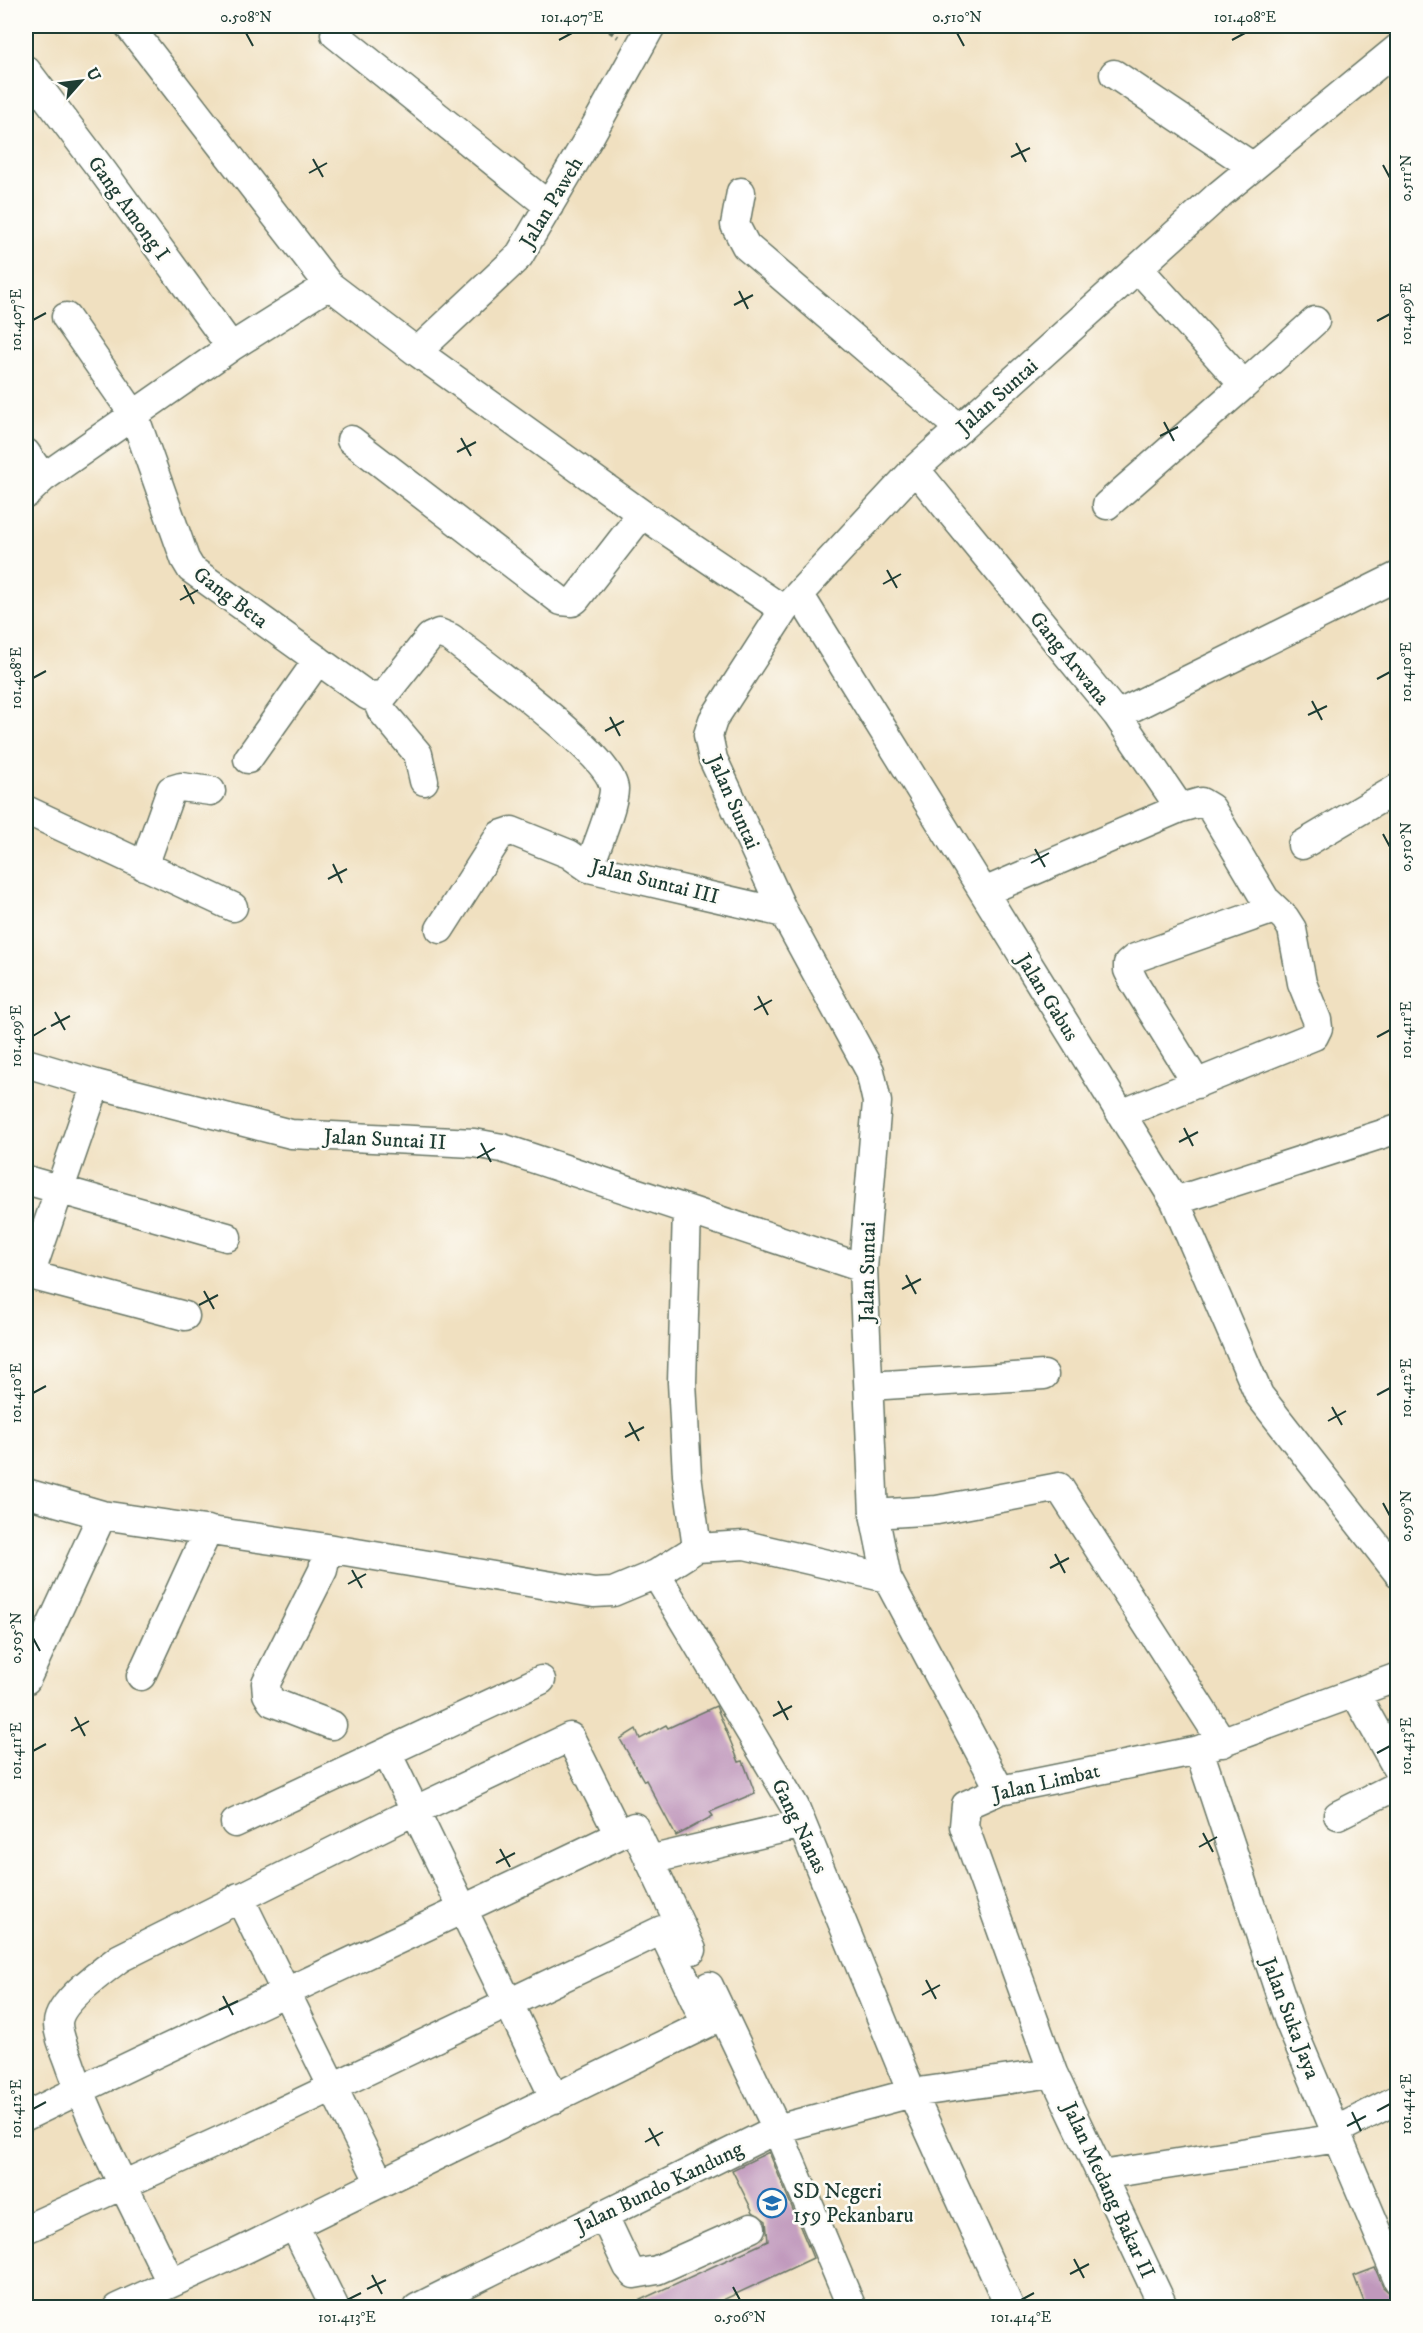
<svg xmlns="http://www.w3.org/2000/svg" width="1423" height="2333" viewBox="0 0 1423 2333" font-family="'IM FELL DW Pica',serif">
<rect width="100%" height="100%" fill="#fdfcf7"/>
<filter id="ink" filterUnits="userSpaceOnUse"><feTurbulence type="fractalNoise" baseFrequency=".0167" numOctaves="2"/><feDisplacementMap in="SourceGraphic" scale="12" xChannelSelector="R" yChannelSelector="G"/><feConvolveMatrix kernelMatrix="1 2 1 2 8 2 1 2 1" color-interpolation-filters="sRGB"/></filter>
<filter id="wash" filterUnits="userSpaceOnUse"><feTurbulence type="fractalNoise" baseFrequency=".008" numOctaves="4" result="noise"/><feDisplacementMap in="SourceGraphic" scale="24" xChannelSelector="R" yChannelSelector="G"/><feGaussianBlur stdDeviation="1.35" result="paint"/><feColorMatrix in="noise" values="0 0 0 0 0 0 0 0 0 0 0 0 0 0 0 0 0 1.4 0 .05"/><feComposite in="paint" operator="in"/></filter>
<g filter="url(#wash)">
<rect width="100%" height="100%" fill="#f0e0c0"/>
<g id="blocks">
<path fill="#c098bc" d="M 716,1706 L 739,1762 L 743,1761 L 755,1793 L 710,1812 L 713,1816 L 676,1836 L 646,1780 L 644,1781 L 620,1739 L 636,1729 L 640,1739 L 666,1725 L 668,1728 Z
M 769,2152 L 813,2258 L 708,2307 L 625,2307 L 768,2241 L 766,2221 L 753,2212 L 732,2170 Z
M 1375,2268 L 1383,2287 L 1392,2295 L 1396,2307 L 1366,2307 L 1354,2276 Z"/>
</g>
</g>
<g filter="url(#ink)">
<use href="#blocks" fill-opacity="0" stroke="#687665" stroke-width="1.5"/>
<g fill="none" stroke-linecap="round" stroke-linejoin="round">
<g stroke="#687665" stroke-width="31">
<path id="minor" d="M 129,26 L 329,285 L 417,352 L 642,514 L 784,610
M 335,34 L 549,206
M 26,70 L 104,173 L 231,347
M 1114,74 L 1253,167
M 741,192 L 735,225 L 746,246 L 960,429
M 66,317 L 134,415 L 185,559 L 191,569 L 368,696 L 384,695 L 430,637 L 439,633 L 451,638 C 481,662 612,755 614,789 C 614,806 595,850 589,868
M 417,352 L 519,256 L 590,136 L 651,26
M 1244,385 L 1315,321
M 351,440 L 561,601 L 572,602 L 576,599 L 642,514
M 26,453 L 43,478
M 915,469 L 1117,715 L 1398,576
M 26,494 L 43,478 L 231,347 L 329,285
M 1107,505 L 1244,385 L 1138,268
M 799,594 L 1175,1201 L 1398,1129
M 375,696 L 381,710 L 418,754 L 424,781
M 1117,715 L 1180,808
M 248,759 L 318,660
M 26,810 L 233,907
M 1302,845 L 1398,788
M 144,866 L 171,790 L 181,787 L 211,791
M 984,892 L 1180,808 L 1201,802 L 1211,808 L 1265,899 L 1285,918 L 1292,929 L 1302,983 L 1317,1020 L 1318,1028 L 1314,1036 L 1121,1114
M 440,929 L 500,835 L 512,831 L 569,854 L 589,868 L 784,913
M 26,1063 L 96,1084
M 1197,1084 L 1134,982 L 1128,970 L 1128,964 L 1135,958 L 1274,909
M 26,1180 L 227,1237
M 1175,1201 L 1259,1395 L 1398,1573
M 687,1211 L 682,1382 L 687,1475 L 697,1548
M 26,1274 L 185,1316
M 30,1275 L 96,1084 L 291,1134 L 474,1143 L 502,1148 L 863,1268
M 869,1386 L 1044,1375
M 26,1493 L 102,1515 L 327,1548 L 594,1593 L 613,1592 L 656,1574 L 697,1548 L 745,1545 L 887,1578
M 874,1514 L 937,1510 L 1059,1487 L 1223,1743
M 327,1548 L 323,1570 L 266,1683 L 267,1694 L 272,1702 L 332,1725
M 656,1574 L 795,1807 L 912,2093 L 1010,2308
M 141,1676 L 208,1530
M 26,1680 L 102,1515
M 1355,1693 L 1398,1770
M 1199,1750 L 1289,2021 L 1398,2280
M 387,1753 L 555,2099
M 1000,1790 L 887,1578 L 874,1514 L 863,1268 L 877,1102 L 870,1071 L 784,913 L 713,759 L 708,735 L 713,720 L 784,610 L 915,469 L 1220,194 L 1398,48
M 1338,1815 L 1398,1785
M 235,1823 L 541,1680
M 634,1827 L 692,1950
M 649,1860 L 802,1824
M 239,1897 L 380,2183
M 709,1986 L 777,2129 L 852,2308
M 26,2116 C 222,2020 422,1930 619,1835 L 570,1737 L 416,1810 L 120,1958 C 104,1970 59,2002 58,2023 C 58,2037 67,2054 71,2067 C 98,2141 138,2212 171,2283
M 1335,2131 L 1398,2099
M 1101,2175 L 1338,2138
M 603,2214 L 628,2267 L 634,2274 L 657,2270 L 751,2228
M 294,2225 L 335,2308
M 26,2229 L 228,2137 L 662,1930 L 706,2024 L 235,2254 L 117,2308
M 417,2308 L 777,2129 L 912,2093 L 1053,2073
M 1164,2308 L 1053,2073 L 964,1826 L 966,1805 L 1000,1790 L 1199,1750 L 1398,1677"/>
</g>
<path stroke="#687665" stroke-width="4" stroke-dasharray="4.5 4.5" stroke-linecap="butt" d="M 602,26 L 618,37"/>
<use href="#minor" stroke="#fff" stroke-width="28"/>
</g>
</g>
<path fill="none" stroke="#1f3d34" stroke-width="2" d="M 246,33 L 253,46M 957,33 L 964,46M 559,40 L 572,33M 1232,40 L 1245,33M 1016,143 L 1026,162M 1011,157 L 1030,148M 313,159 L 323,177M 1383,165 L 1390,178M 309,173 L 327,163M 739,291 L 748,309M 734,305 L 753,295M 33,320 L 46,313M 1377,321 L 1390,314M 1164,422 L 1174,441M 1160,436 L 1178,427M 461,438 L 471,456M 457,452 L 476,442M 887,570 L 897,588M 883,584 L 901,574M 184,585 L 194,604M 180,600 L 198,590M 33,678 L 46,671M 1377,679 L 1390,672M 1312,701 L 1322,720M 1308,715 L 1327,706M 610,717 L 620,736M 605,731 L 624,721M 1383,834 L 1390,847M 1035,849 L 1045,867M 1031,863 L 1049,853M 333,864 L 342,883M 328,879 L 347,869M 758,996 L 768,1015M 754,1010 L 772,1000M 55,1012 L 65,1030M 51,1026 L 70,1016M 33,1036 L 46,1028M 1377,1037 L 1390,1030M 1184,1128 L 1193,1146M 1179,1142 L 1198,1132M 481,1143 L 491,1162M 477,1158 L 495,1148M 906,1275 L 916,1294M 902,1289 L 921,1279M 204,1291 L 214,1309M 199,1305 L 218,1295M 33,1393 L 46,1386M 1377,1395 L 1390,1388M 1332,1407 L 1342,1425M 1328,1421 L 1346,1411M 629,1422 L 639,1441M 625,1437 L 644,1427M 1383,1503 L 1390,1516M 1055,1554 L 1065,1573M 1050,1568 L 1069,1558M 352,1570 L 362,1588M 348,1584 L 366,1574M 33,1638 L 40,1651M 778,1701 L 788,1720M 773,1716 L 792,1706M 75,1717 L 85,1736M 71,1731 L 89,1721M 33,1751 L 46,1744M 1377,1753 L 1390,1746M 1203,1833 L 1213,1852M 1199,1847 L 1217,1837M 500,1849 L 510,1867M 496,1863 L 515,1853M 926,1980 L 936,1999M 922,1995 L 940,1985M 223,1996 L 233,2015M 219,2010 L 238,2001M 33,2109 L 46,2102M 1377,2111 L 1390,2104M 1352,2112 L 1361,2131M 1347,2126 L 1366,2116M 649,2128 L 659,2146M 645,2142 L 663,2132M 1074,2259 L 1084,2278M 1070,2274 L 1089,2264M 372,2275 L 382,2294M 733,2287 L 740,2300M 367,2289 L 386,2280M 347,2300 L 361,2293M 1021,2300 L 1034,2293"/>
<defs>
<g id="school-ring" transform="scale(1.5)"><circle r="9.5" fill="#fdfcf7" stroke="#1f6fb2" stroke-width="1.5"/><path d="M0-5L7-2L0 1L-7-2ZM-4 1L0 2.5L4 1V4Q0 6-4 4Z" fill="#1f6fb2"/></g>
</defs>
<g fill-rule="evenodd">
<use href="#school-ring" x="772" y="2203"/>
</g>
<g text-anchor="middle" stroke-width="5" stroke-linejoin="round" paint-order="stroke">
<g font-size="21" fill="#1f3d34" stroke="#fdfcf7">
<text transform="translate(551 202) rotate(-59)" y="7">Jalan Paweh</text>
<text transform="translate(129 208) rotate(54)" y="7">Gang Among I</text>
<text transform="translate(997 396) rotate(-42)" y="7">Jalan Suntai</text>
<text transform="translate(231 597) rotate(37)" y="7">Gang Beta</text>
<text transform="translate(1070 658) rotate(51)" y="7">Gang Arwana</text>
<text transform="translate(734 802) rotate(66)" y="7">Jalan Suntai</text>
<text transform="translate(655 881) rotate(14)" y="7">Jalan Suntai III</text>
<text transform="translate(1048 997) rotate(58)" y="7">Jalan Gabus</text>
<text transform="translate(385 1139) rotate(3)" y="7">Jalan Suntai II</text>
<text transform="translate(867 1272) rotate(-89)" y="7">Jalan Suntai</text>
<text transform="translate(1046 1782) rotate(-13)" y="7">Jalan Limbat</text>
<text transform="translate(800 1826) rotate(64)" y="7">Gang Nanas</text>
<text transform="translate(1291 2018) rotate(69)" y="7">Jalan Suka Jaya</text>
<text transform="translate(659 2187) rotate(-26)" y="7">Jalan Bundo Kandung</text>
<text transform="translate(1109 2190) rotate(65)" y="7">Jalan Medang Bakar II</text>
</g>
<g font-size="21" fill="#1f3d34" stroke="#fdfcf7" text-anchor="start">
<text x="793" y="2198">SD Negeri<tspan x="793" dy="24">159 Pekanbaru</tspan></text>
</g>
</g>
<rect width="1423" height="2333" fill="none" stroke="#fdfcf7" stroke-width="66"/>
<g transform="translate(81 81) rotate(62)" stroke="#fdfcf7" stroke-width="4.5" paint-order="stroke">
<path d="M0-4.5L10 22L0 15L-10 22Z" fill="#1f3d34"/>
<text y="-9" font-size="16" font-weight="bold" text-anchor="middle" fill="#1f3d34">U</text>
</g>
<rect x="33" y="33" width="1357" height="2267" fill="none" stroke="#1f3d34" stroke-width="2"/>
<g font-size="15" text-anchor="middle" fill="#1f3d34">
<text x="246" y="22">0.508°N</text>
<text x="572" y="22">101.407°E</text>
<text x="957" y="22">0.510°N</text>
<text x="1245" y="22">101.408°E</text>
<text transform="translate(1406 178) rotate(-90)" y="5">0.511°N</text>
<text transform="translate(1406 314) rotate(-90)" y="5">101.409°E</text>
<text transform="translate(16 320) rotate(-90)" y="5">101.407°E</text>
<text transform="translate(1406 672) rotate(-90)" y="5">101.410°E</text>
<text transform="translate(16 678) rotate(-90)" y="5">101.408°E</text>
<text transform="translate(1406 847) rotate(-90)" y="5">0.510°N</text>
<text transform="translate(1406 1030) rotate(-90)" y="5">101.411°E</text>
<text transform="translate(16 1036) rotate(-90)" y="5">101.409°E</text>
<text transform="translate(1406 1388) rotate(-90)" y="5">101.412°E</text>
<text transform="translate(16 1393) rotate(-90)" y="5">101.410°E</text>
<text transform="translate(1406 1516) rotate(-90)" y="5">0.509°N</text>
<text transform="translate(16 1638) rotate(-90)" y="5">0.505°N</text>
<text transform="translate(1406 1746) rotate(-90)" y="5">101.413°E</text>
<text transform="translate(16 1751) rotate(-90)" y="5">101.411°E</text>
<text transform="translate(1406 2104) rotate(-90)" y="5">101.414°E</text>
<text transform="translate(16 2109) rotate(-90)" y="5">101.412°E</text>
<text x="347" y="2322">101.413°E</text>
<text x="740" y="2322">0.506°N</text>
<text x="1021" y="2322">101.414°E</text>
</g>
</svg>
